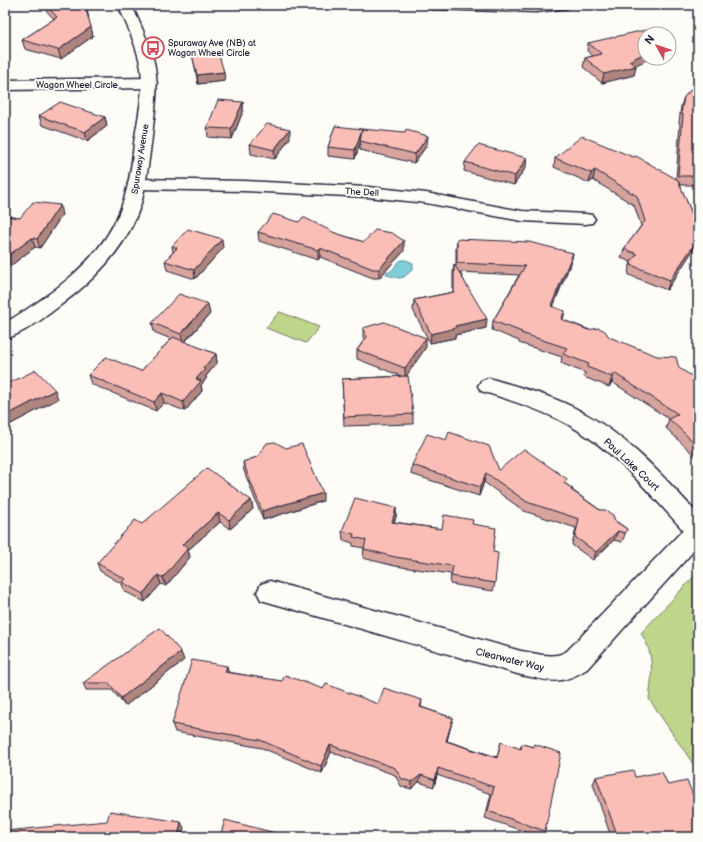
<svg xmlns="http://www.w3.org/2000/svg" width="703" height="842" viewBox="0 0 703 842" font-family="'Balsamiq Sans',sans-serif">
<rect width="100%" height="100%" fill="#fdfcf7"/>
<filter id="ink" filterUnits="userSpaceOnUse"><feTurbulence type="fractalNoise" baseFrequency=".025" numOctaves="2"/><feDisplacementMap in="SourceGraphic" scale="8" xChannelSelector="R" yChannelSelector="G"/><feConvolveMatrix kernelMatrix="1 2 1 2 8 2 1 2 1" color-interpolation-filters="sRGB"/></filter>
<g filter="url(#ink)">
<path fill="#bed58b" stroke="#707c63" d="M 279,312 L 280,312 L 319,327 L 306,343 L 266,328 Z
M 698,572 L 698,771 L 649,699 C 652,675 655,655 641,633 Z"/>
<path fill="#7fcfda" stroke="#5a8a9a" d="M 402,260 L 406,260 L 413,263 L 413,269 L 404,277 L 399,278 L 387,275 L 386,273 C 396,271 394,263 402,260 Z"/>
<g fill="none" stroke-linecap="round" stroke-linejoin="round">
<g stroke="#22223b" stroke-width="3">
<path id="street" d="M 425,5 L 570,5 L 568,8 L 536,12 L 432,9 L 427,8 Z
M 149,78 L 154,80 L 157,83 L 154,86 L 149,88 L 5,90 L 5,80 Z
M 137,179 L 244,181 L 368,187 L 426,193 L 522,211 L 586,214 L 592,215 L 595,219 L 592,223 L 586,224 L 522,221 L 426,203 L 368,197 L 244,191 L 137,189 L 131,188 L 128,184 L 131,180 Z
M 489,378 C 521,388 555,396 584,413 C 629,438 663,476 698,514 L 698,546 L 587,669 C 560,686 550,681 521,675 L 261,600 L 257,592 L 261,584 L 270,581 L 521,651 C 536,653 554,660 567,651 L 683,530 C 648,491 613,449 567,424 C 540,409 510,400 481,391 L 478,386 L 481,381 Z"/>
</g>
<g stroke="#22223b" stroke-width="3">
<path id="secondary" d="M 118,5 L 132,5 C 140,25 151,45 155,67 C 159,91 154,114 152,137 C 149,158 147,179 142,200 C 130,243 97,278 62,304 C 45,317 25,333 5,339 L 5,323 C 51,295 102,260 121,208 C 129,187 132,165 134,143 C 138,118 144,93 141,68 C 137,46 127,25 118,5 Z"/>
</g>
<use href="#street" fill="#fdfcf7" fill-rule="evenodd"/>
<use href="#secondary" fill="#fdfcf7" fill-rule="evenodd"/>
</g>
<path fill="#d7a39d" stroke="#22223b" d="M 41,5 L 85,5 L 93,36 L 61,59 L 25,49 L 22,40 L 54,19 Z
M 588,43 L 635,66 L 636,66 L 634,75 L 602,83 L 583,67 L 585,58 L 593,56 L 587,51 Z
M 192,54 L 225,81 L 198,84 L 194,63 Z
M 698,82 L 698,185 L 680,185 L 697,226 L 695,230 L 695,247 L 667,290 L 629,275 L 629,273 L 628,272 L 631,262 L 621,258 L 624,249 L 641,226 L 634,205 L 593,180 L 589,183 L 554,167 L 555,158 L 676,179 L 680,124 L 679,123 L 681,106 L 684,97 Z
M 243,102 L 243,111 L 232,139 L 208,137 L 207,128 Z
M 39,116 L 105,117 L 107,126 L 87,141 L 42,125 Z
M 335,126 L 427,145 L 414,163 L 360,150 L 360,143 L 355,159 L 328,156 L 328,147 Z
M 290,138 L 275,159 L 251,154 L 250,144 Z
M 465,162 L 526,167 L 514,185 L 464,171 Z
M 62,215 L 40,248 L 35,247 L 5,270 L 5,216 L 20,218 Z
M 258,232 L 335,233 L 364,242 L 404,251 L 379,278 L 373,278 L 320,257 L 318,260 L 259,241 Z
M 457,239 L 573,253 L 571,262 L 553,307 L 563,320 L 609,337 L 679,368 L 698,387 L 697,390 L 698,391 L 698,459 L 666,428 L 669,419 L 612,382 L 609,387 L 584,377 L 585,373 L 561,363 L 562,357 L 519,343 L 519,341 L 492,330 L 493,321 L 519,275 L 460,272 L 486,328 L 455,335 L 455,338 L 430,343 L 413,310 L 414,300 L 453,292 L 453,273 L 454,264 L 456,266 L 456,248 Z
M 172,246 L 223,248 L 195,279 L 167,270 L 165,261 L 173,252 Z
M 210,314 L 185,342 L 216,354 L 217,363 L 206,376 L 206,379 L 201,385 L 202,391 L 185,411 L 164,403 L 156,411 L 91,384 L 88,375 L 141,371 L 171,339 L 154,332 L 152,323 Z
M 363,328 L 426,347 L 406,376 L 413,414 L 413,424 L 344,426 L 342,379 L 401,376 L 357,359 L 357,350 L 364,340 L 363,338 Z
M 5,385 L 58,399 L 11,424 L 7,420 L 5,421 Z
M 257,457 L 323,501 L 263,520 L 244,471 L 243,462 Z
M 412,465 L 499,470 L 566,484 L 573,489 L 572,490 L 627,529 L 622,542 L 614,540 L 593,560 L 572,545 L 576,528 L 524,511 L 484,482 L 479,496 L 411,474 Z
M 251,500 L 253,509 L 230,529 L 220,522 L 188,550 L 190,557 L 166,586 L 161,584 L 145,602 L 124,591 L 122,584 L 100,571 L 97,563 L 142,524 Z
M 396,508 L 396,517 L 394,522 L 442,529 L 472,524 L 493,552 L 495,583 L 493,591 L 450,584 L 451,574 L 395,566 L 363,558 L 364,548 L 353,546 L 353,543 L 343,540 L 342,531 Z
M 184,660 L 125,706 L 112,690 L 86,690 L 83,683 Z
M 228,672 L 323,689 L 378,704 L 422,700 L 421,707 L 453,718 L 447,741 L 497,757 L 501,742 L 520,749 L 522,744 L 533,747 L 534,744 L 545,831 L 542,837 L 540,837 L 485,818 L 491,794 L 437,775 L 434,787 L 419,782 L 411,789 L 401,786 L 395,775 L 331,752 L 322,773 L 262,748 L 175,732 L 172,724 Z
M 596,777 L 635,777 L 668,785 L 698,806 L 698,818 L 695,821 L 698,837 L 611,837 L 593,784 Z"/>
<path fill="#af857f" stroke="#22223b" d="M 86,10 L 87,10 L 89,18 L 87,18 Z
M 91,27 L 93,36 L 61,59 L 58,50 Z
M 645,53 L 645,58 L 651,58 L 632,67 L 636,66 L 634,75 L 602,83 L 604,74 Z
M 224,72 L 225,81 L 198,84 L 197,75 Z
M 243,102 L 243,111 L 232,139 L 231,129 Z
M 5,109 L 7,114 L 5,118 Z
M 105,117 L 107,126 L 87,141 L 85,132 Z
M 290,129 L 290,138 L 275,159 L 274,150 Z
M 362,129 L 360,143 L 355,159 L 355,150 Z
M 428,136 L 427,145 L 414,163 L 415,154 Z
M 527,158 L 526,167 L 514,185 L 515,176 Z
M 595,170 L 593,180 L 589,183 L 591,173 Z
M 60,205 L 62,215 L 40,248 L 37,239 Z
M 32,238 L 35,247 L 5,270 L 5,258 Z
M 222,239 L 223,248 L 195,279 L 194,270 Z
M 698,239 L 695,247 L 667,290 L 670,280 Z
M 404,241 L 404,251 L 379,278 L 379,269 Z
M 320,248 L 320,257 L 318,260 L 318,250 Z
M 573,253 L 571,262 L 549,316 L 551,306 Z
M 208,304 L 210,314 L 183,343 L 181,334 Z
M 565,311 L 563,320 L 561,319 Z
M 487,319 L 486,328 L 455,335 L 455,338 L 430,343 L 431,334 L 455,326 Z
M 426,338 L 426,347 L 405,378 L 405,368 Z
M 216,354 L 217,363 L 206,376 L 206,379 L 201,385 L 202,391 L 185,411 L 183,402 L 203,368 Z
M 614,373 L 612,382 L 609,387 L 612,377 Z
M 698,383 L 698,387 L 697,391 L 693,387 Z
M 55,390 L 58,399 L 11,424 L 7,415 Z
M 162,393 L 164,403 L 156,411 L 154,402 Z
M 5,414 L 7,420 L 5,421 Z
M 486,473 L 484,482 L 479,496 L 480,487 Z
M 323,493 L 323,501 L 263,520 L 262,511 Z
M 251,500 L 253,509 L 230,529 L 229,520 Z
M 396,508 L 396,517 L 391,530 L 392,522 Z
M 218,513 L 220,522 L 188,550 L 190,557 L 166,586 L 163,578 L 182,545 Z
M 618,531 L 614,540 L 593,560 L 596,552 Z
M 158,575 L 161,584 L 145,602 L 143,594 Z
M 181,652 L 184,660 L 125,706 L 121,698 Z
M 227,666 L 229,674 L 225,672 Z
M 453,718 L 451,725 L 445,748 L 446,741 Z
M 330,745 L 331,752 L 322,773 L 321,766 Z
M 438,768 L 437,775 L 434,787 L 435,780 Z
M 421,775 L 419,782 L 411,789 L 412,782 Z
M 181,822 L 184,828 L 182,837 L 178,837 Z"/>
<path fill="#fabeb6" stroke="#22223b" d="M 46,5 L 85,5 L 87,10 L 86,10 L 91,27 L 58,50 L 22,40 L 57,17 Z
M 645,30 L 655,34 L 645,34 L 645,53 L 629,61 L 636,66 L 604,74 L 585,58 L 602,54 L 588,43 Z
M 218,52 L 224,72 L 197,75 L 192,54 Z
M 698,82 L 698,176 L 678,176 L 683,114 L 681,114 L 684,97 Z
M 218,100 L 243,102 L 231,129 L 207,128 Z
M 60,102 L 105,117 L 85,132 L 39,116 Z
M 267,124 L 290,129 L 274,150 L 250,144 Z
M 335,126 L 362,129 L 355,150 L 328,147 Z
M 362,129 L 405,133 L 406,130 L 428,136 L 415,154 L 360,141 Z
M 582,136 L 633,157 L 636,156 L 678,180 L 697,226 L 693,226 L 698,236 L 698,239 L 670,280 L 631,265 L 632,264 L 630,263 L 637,254 L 624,249 L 645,221 L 637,196 L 595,170 L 591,173 L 555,158 Z
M 478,145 L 527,158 L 515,176 L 465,162 Z
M 33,202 L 60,205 L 37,239 L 32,238 L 5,258 L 5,216 L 20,218 Z
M 273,214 L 299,222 L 303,217 L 335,233 L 364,242 L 375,230 L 392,233 L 404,241 L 379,269 L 373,269 L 320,248 L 318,250 L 258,232 Z
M 188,229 L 222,239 L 194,270 L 165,261 L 177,248 L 172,246 Z
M 457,239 L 529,242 L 573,253 L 551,306 L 565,311 L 561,319 L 588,330 L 599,328 L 605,331 L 609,337 L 657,356 L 676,357 L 679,368 L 698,380 L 698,383 L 693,387 L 698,391 L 698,446 L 669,419 L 678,414 L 614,373 L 612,377 L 587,367 L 589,364 L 563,354 L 567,348 L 521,333 L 522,332 L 493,321 L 525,266 L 457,263 Z
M 454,264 L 487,319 L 455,326 L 456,328 L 431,334 L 414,300 L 454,292 Z
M 179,294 L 208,304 L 181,334 L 152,323 Z
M 384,322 L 426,338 L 405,368 L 357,350 L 367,337 L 363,328 Z
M 173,337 L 216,354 L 203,368 L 205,369 L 196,379 L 201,381 L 183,402 L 162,393 L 154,402 L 88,375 L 106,357 L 141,371 Z
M 36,370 L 55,390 L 7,415 L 5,413 L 5,385 Z
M 408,376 L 413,414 L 344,417 L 342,379 Z
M 449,432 L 489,446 L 499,470 L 524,449 L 567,479 L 564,483 L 573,489 L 571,490 L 600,510 L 605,510 L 613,515 L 615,521 L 627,529 L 625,533 L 618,531 L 596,552 L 575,537 L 579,519 L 527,502 L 486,473 L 480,487 L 412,465 L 427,434 L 446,440 Z
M 275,442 L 286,448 L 302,444 L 323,493 L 262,511 L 243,462 L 257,457 L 267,443 Z
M 207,468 L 251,500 L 229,520 L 218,513 L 182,545 L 188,548 L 163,578 L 158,575 L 143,594 L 122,582 L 125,579 L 97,563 L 135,520 L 142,524 Z
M 355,498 L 396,508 L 392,522 L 442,529 L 444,515 L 473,520 L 472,524 L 496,528 L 493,552 L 498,553 L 495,583 L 451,576 L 453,566 L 395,557 L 364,549 L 366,540 L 353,537 L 354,534 L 342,531 Z
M 160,628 L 181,652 L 121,698 L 109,683 L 83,683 Z
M 192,660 L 227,666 L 225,672 L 282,681 L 285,675 L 323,689 L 326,684 L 378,704 L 384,688 L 422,700 L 420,707 L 453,718 L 446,741 L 497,758 L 501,742 L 521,749 L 522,744 L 534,747 L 534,744 L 561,753 L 545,831 L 488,811 L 494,787 L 438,768 L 435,780 L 421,775 L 412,782 L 402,779 L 395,768 L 330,745 L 321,766 L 260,740 L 172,724 Z
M 633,770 L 635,777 L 662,772 L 668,785 L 687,781 L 698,806 L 698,814 L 693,815 L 698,828 L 698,837 L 618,837 L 596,777 Z
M 110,811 L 181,822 L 178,837 L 5,837 L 5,831 L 107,821 Z
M 225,820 L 287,836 L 287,837 L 220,837 Z"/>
</g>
<defs>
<g id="bus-ring" transform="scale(1.15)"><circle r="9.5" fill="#fdfcf7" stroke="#d1495b" stroke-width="1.5"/><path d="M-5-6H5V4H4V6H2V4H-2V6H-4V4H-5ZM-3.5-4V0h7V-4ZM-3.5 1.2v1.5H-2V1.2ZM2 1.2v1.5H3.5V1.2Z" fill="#d1495b"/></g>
</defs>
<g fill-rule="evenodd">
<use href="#bus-ring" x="153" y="48"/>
</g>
<g text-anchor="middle" stroke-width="4" stroke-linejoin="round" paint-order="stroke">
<g font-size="9" fill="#22223b" stroke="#fdfcf7" text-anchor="start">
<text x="168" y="46">Spuraway Ave (NB) at<tspan x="168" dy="10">Wagon Wheel Circle</tspan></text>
</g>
<g font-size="9" fill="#22223b" stroke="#fdfcf7">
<text x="77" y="88">Wagon Wheel Circle</text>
<text transform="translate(140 159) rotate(-81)" y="3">Spuraway Avenue</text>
<text transform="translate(362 192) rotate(3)" y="3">The Dell</text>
</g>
<g font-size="10" fill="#22223b" stroke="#fdfcf7">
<text transform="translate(632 464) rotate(43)" y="4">Paul Lake Court</text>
<text transform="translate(510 659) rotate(14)" y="4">Clearwater Way</text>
</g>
</g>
<rect width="703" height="842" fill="none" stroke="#fdfcf7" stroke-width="20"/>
<rect x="10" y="10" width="683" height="822" fill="none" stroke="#22223b" stroke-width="1.5" filter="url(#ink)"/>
<g transform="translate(657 46) rotate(310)"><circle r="19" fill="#fdfcf7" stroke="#a5a5ac"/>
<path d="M0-3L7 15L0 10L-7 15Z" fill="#d1495b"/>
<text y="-6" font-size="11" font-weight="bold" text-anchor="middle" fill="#22223b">N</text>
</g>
</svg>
